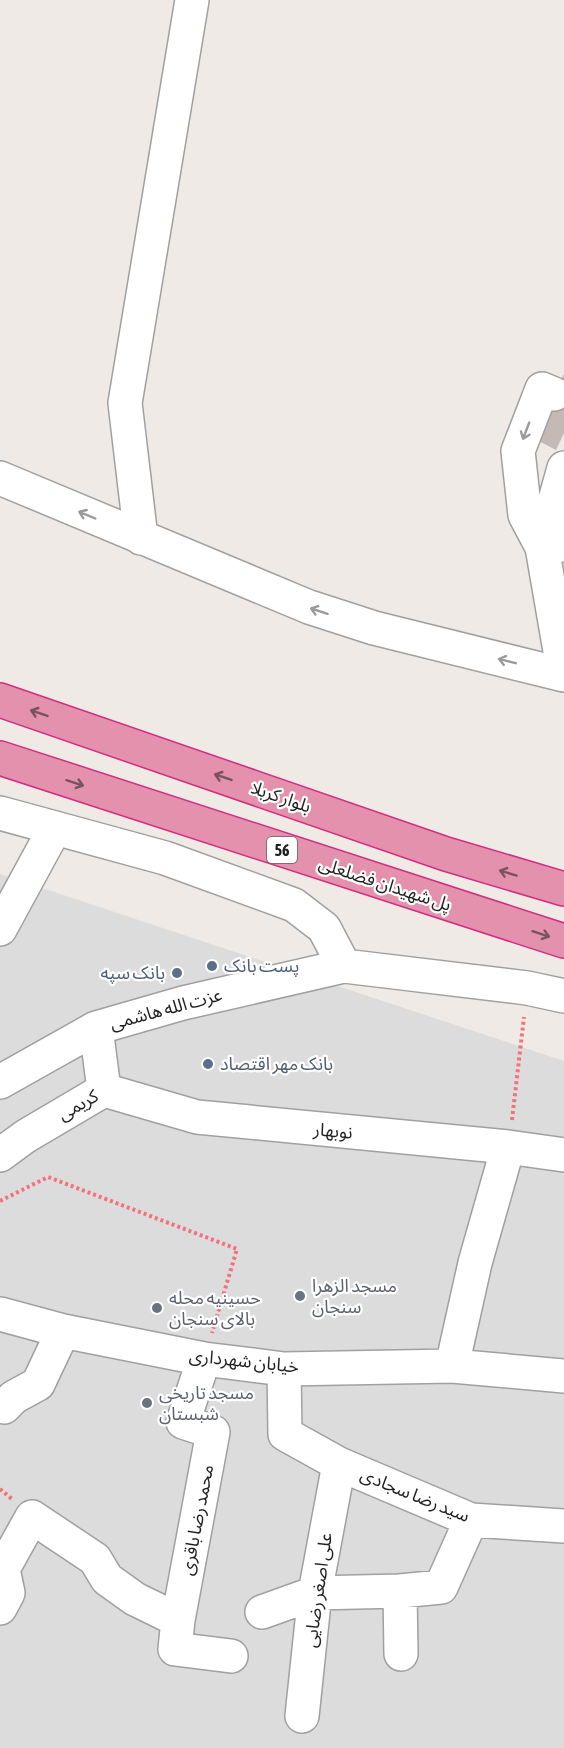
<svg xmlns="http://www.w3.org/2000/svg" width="564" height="1748" viewBox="0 0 564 1748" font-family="'Asap Condensed','Noto Sans Arabic',sans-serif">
<rect width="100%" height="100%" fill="#efeae5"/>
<path fill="#dddcdc" d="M 0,874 L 564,1061 L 564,1748 L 0,1748 Z"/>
<path fill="#c4b9b5" d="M 564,374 L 564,433 L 556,450 L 533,438 Z"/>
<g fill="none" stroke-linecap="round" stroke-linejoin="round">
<g stroke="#a0a0a0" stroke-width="36">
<path id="minor" d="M 0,478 L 309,607 L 374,628 L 564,675
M 141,538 L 125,403 L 192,0
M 562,545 L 542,547 L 564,674
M 542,547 L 525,515 L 518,451 L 542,389 L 554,394
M 542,547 L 564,468
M 0,813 L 165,858 L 294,905 L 324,928 L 344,966
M 0,929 L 55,828
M 0,1082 L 96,1028 L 183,1003 L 344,966 L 527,988 L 564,996
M 104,1090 L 197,1117 L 508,1147 L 564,1155
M 0,1155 L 26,1136 L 104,1090 L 96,1028
M 0,1314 L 63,1331 L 204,1359 L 284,1369 L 452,1366 L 564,1376
M 204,1359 L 183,1422 L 213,1432 L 178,1620 L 175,1649 L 231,1656
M 452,1366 L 475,1263 L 508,1147
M 284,1369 L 285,1434 L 339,1464 L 471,1520 L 564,1526
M 4,1407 L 14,1397 L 38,1384 L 63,1331
M 0,1567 L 3,1569 L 8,1593 L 0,1608
M 3,1569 L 32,1517 L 95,1559 L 107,1579 L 135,1599 L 178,1620
M 400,1591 L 401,1654
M 262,1612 L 315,1593 L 400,1591 L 441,1587 L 471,1520
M 302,1716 L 315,1593 L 339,1464"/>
</g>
<g stroke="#d32d80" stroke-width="36">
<path id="highway" d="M 0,700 L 446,854 L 564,889
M 0,758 L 564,941"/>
</g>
<path stroke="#f37279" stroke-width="4" stroke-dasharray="3 3" stroke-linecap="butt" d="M 512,1120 L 524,1017
M 0,1201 L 48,1177 L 237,1249 L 212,1333
M 0,1489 L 12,1499"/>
<use href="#minor" stroke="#fff" stroke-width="33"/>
<use href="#highway" stroke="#e391ad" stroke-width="33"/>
</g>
<defs><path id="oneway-shaft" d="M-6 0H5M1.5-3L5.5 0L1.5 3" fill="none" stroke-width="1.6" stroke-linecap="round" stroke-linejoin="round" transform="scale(1.5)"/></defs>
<g stroke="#9a9a9a">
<use href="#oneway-shaft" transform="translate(526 431) rotate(111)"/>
<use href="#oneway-shaft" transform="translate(87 515) rotate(-157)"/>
<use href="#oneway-shaft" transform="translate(319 611) rotate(-162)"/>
<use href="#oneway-shaft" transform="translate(507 661) rotate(-166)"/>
</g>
<g stroke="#77525f">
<use href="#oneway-shaft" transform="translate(39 713) rotate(-161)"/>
<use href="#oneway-shaft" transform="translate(223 777) rotate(-161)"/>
<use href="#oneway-shaft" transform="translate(75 783) rotate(18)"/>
<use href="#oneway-shaft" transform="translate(508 873) rotate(-163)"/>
<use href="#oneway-shaft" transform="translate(541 934) rotate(18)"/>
</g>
<g fill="#5c6f8a" stroke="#fff" stroke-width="2">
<circle cx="212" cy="966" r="6"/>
<circle cx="177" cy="973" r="6"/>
<circle cx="208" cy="1064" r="6"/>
</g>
<g fill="#6b7280" stroke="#fff" stroke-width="2">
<circle cx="300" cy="1296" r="6"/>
<circle cx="157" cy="1308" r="6"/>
<circle cx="147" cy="1403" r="6"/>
</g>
<g text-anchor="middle" stroke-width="4.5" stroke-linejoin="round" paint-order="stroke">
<rect fill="#fff" stroke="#626262" stroke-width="1.5" x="267" y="837" width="30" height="26" rx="4.5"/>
<g font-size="16" font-weight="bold" fill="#1f1f1f">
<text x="282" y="856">56</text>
</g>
<g font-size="18" fill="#1f1f1f" stroke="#fff">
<text transform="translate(281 797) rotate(19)" y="6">بلوار کربلا</text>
<text transform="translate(385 884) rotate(18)" y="6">پل شهیدان فضلعلی</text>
<text transform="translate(166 1009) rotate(-15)" y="6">عزت الله هاشمی</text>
<text transform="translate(78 1105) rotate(-30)" y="6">کریمی</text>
<text transform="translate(333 1131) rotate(5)" y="6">نوبهار</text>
<text transform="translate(244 1361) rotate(6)" y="6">خیابان شهرداری</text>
<text transform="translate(415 1495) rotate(22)" y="6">سید رضا سجادی</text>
<text transform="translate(197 1520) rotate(-79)" y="6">محمد رضا باقری</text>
<text transform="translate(318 1590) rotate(-82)" y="6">علی اصغر رضایی</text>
</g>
<g font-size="18" fill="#4e5e75" stroke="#fff" text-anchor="start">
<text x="224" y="972">پست بانک</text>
<text x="165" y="979" text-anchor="end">بانک سپه</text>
<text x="220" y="1070">بانک مهر اقتصاد</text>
</g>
<g font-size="18" fill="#5b616d" stroke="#fff" text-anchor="start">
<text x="312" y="1292">مسجد الزهرا<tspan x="312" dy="21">سنجان</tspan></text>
<text x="169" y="1304">حسینیه محله<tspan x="169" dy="21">بالای سنجان</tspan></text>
<text x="159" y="1399">مسجد تاریخی<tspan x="159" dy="21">شبستان</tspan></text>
</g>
</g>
</svg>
